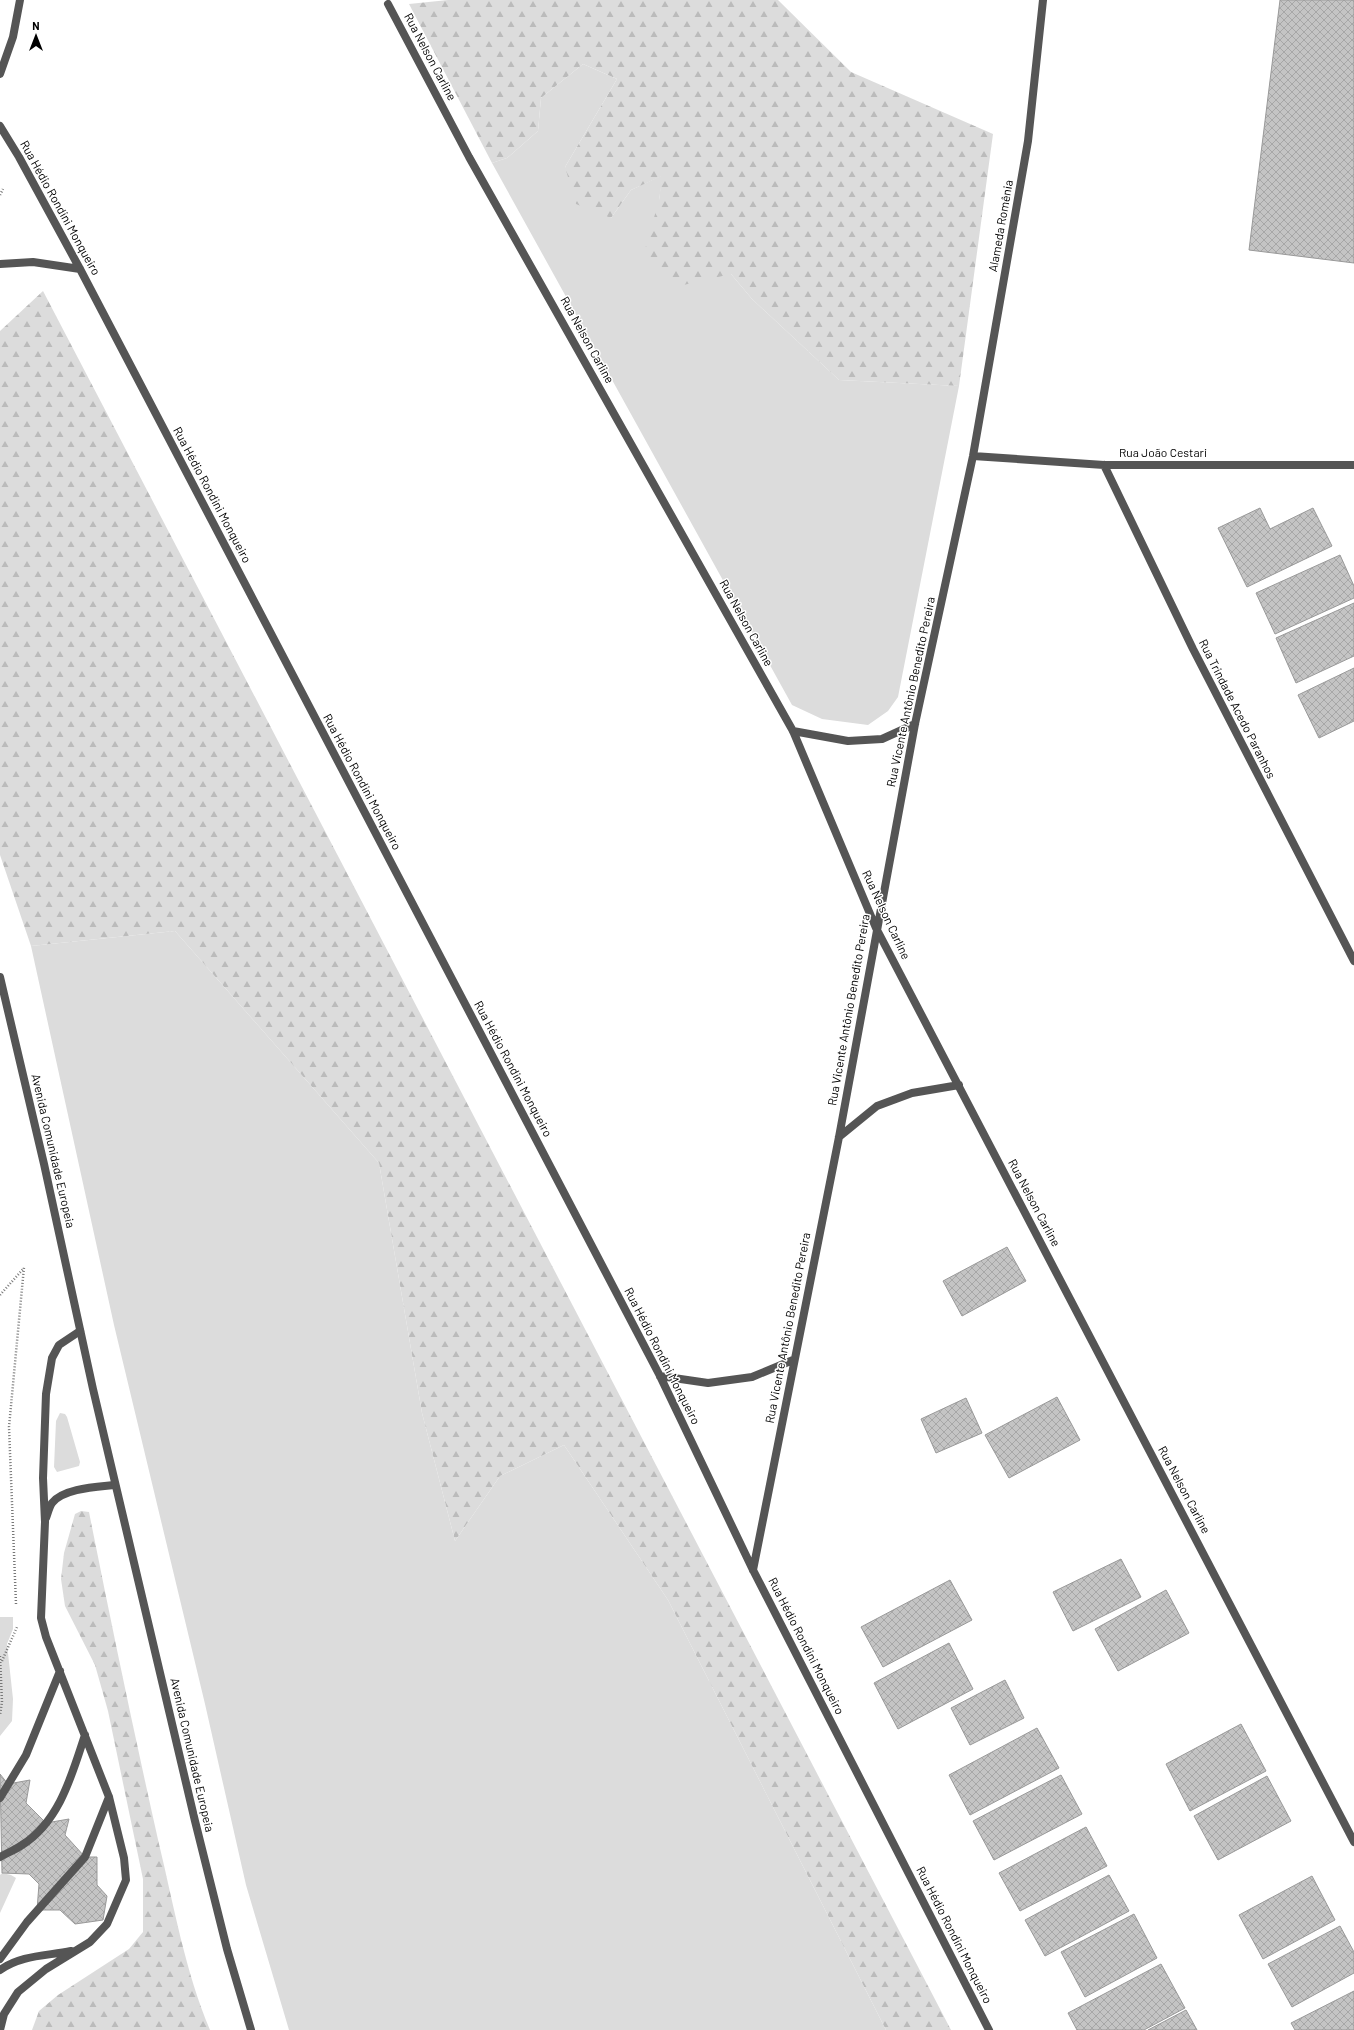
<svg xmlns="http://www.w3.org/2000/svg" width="1354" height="2030" viewBox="0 0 1354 2030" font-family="Barlow,sans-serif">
<defs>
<pattern id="forest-firs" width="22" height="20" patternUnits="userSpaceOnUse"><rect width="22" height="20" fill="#dcdcdc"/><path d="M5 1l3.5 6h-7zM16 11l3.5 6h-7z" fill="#bbb"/></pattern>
<pattern id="building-cross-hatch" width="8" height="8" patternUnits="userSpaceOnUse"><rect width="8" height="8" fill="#c4c4c4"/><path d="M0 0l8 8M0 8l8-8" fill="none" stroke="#a7a7a7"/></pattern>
</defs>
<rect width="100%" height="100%" fill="#fff"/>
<path fill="#dcdcdc" d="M 583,64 L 617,79 L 565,167 L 611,218 L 631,190 L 663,175 L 659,200 L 731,274 L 752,299 L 839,380 L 959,386 L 898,697 L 888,711 L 868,725 L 822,719 L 792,705 L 492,163 L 507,158 L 538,131 L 541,98 Z
M 175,931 L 379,1163 L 422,1413 L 455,1541 L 500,1476 L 564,1445 L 668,1600 L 886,2030 L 289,2030 L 246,1885 L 205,1704 L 114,1325 L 31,946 Z
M 60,1413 L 65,1414 L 67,1417 L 80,1462 L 79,1466 L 57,1472 L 54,1467 L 56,1421 Z
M 0,1617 L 13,1617 L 13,1629 L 7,1644 L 13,1699 L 12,1721 L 0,1736 Z
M 2,1873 L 11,1875 L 16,1878 L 0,1913 L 0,1875 Z"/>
<path fill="url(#forest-firs)" d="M 448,0 L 778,0 L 851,72 L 993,134 L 959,386 L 839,380 L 752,299 L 731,274 L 679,286 L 644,253 L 659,200 L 662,176 L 631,190 L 611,218 L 576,204 L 565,167 L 617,79 L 583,64 L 541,98 L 538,131 L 507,158 L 492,163 L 409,4 Z
M 43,291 L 951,2030 L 886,2030 L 668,1600 L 564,1445 L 500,1476 L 455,1541 L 422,1413 L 379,1163 L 175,931 L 31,946 L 0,855 L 0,331 Z
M 81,1511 L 89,1512 C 111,1623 134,1733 159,1844 C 174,1906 185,1971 210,2030 L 32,2030 L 39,2011 L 58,1995 L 129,1949 L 143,1932 L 143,1879 L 108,1711 L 95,1665 L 65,1606 L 61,1579 L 64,1553 L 75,1514 Z"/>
<path fill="url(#building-cross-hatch)" stroke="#999" d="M 1280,0 L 1354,0 L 1354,263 L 1249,250 Z
M 1260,508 L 1270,529 L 1313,508 L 1332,546 L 1247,587 L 1218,528 Z
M 1340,555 L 1354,586 L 1354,598 L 1275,634 L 1256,593 Z
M 1354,603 L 1354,656 L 1296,683 L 1276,638 Z
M 1354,668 L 1354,721 L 1319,738 L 1298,695 Z
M 1007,1247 L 1026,1281 L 962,1316 L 943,1281 Z
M 1057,1397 L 1080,1440 L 1009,1478 L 985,1435 Z
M 966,1398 L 982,1433 L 936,1453 L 921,1419 Z
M 1121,1559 L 1141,1597 L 1073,1631 L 1053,1592 Z
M 950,1580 L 972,1620 L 883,1667 L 861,1627 Z
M 1166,1590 L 1189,1633 L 1118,1671 L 1095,1629 Z
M 949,1643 L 973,1689 L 898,1729 L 874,1683 Z
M 1005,1680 L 1024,1718 L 970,1745 L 951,1708 Z
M 1241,1724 L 1266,1771 L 1190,1811 L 1166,1764 Z
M 1037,1728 L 1059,1768 L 970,1815 L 949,1775 Z
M 0,1774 L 8,1784 L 30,1780 L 26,1803 L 46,1823 L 69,1819 L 65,1835 L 85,1857 L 97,1857 L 97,1885 L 107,1896 L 103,1920 L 75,1924 L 60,1910 L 37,1910 L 39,1884 L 29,1874 L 2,1873 Z
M 1061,1775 L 1082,1814 L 994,1860 L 973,1821 Z
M 1267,1776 L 1291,1821 L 1218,1860 L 1194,1816 Z
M 1086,1827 L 1107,1866 L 1020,1911 L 999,1873 Z
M 1109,1875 L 1129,1911 L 1045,1956 L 1025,1920 Z
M 1312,1876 L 1335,1920 L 1263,1959 L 1239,1915 Z
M 1134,1914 L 1157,1958 L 1085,1997 L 1061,1952 Z
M 1340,1926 L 1354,1952 L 1354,1973 L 1292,2007 L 1268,1964 Z
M 1161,1964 L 1185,2008 L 1144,2030 L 1077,2030 L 1068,2013 Z
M 1354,1991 L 1354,2030 L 1295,2030 L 1291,2023 Z
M 1186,2010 L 1197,2030 L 1148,2030 Z"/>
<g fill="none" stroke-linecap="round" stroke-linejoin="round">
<path stroke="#777" stroke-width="2.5" stroke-dasharray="1 2" stroke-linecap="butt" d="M 0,195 L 3,189
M 0,1295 L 24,1268
M 16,1604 L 9,1427 L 24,1267
M 0,1656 L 2,1702 L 0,1715
M 2,1661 L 17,1627"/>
<path stroke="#555" stroke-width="8" d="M 388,4 L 469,157 L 793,731 L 876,928 L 1354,1842
M 0,126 L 19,157 L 80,269 L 660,1376 L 753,1570 L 989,2030
M 0,264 L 33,262 L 80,269
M 973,456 L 1104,465 L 1354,465
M 1104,465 L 1193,649 L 1354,961
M 793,731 L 848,741 L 882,739 L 915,724
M 839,1137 L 877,1106 L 912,1093 L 959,1085
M 660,1376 L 708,1383 L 752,1377 L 793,1360
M 46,1518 C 48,1513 49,1507 52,1503 C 64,1488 98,1487 115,1485
M 753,1570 L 839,1137 L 915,724 L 973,456 L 1028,141 L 1043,0
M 0,1798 L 26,1755 L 60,1671
M 0,1857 C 7,1853 15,1850 22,1845 C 60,1821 72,1774 85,1735
M 0,1959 L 27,1922 L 85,1857 L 109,1797
M 0,1970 C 21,1955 46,1956 71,1951
M 0,2030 L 4,2014 L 18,1992 L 46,1969 L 90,1942 L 107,1924 L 126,1880 L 124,1858 L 109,1797 L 46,1637 L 41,1618 L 45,1522 L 43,1478 L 46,1394 L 52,1358 L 59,1345 L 80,1331"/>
<path stroke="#555" stroke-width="8" d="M 0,74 L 13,37 L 20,0
M 0,977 L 44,1164 L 93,1389 L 195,1821 L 227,1949 L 251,2030"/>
</g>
<g text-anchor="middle" stroke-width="3" stroke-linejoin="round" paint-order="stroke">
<g font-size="12" fill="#000" stroke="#fff">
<text transform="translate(430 57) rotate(62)" y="4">Rua Nelson Carline</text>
<text transform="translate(60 208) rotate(61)" y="4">Rua Hédio Rondini Monqueiro</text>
<text transform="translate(1001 226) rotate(-80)" y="4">Alameda Romênia</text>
<text transform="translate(587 340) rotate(61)" y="4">Rua Nelson Carline</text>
<text x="1163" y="457">Rua João Cestari</text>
<text transform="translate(212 495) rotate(62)" y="4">Rua Hédio Rondini Monqueiro</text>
<text transform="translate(746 623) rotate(61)" y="4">Rua Nelson Carline</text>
<text transform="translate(911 692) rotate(-78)" y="4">Rua Vicente Antônio Benedito Pereira</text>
<text transform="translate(1237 709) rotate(63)" y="4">Rua Trindade Acedo Paranhos</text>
<text transform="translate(362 782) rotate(62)" y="4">Rua Hédio Rondini Monqueiro</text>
<text transform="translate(886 915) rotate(65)" y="4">Rua Nelson Carline</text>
<text transform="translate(849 1010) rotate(-80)" y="4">Rua Vicente Antônio Benedito Pereira</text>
<text transform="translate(513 1069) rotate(62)" y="4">Rua Hédio Rondini Monqueiro</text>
<text transform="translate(53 1151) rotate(77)" y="4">Avenida Comunidade Europeia</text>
<text transform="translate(1034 1203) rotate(62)" y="4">Rua Nelson Carline</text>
<text transform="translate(788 1328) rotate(-79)" y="4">Rua Vicente Antônio Benedito Pereira</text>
<text transform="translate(662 1356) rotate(63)" y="4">Rua Hédio Rondini Monqueiro</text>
<text transform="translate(1184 1490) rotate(62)" y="4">Rua Nelson Carline</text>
<text transform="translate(806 1646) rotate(63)" y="4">Rua Hédio Rondini Monqueiro</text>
<text transform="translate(192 1755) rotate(77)" y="4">Avenida Comunidade Europeia</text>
<text transform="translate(954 1935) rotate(63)" y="4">Rua Hédio Rondini Monqueiro</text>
</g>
</g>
<g transform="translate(36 36)" stroke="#ffffff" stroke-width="3" paint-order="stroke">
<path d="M0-3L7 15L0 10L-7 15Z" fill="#000000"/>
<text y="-6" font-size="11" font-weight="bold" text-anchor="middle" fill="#000000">N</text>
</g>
</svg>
